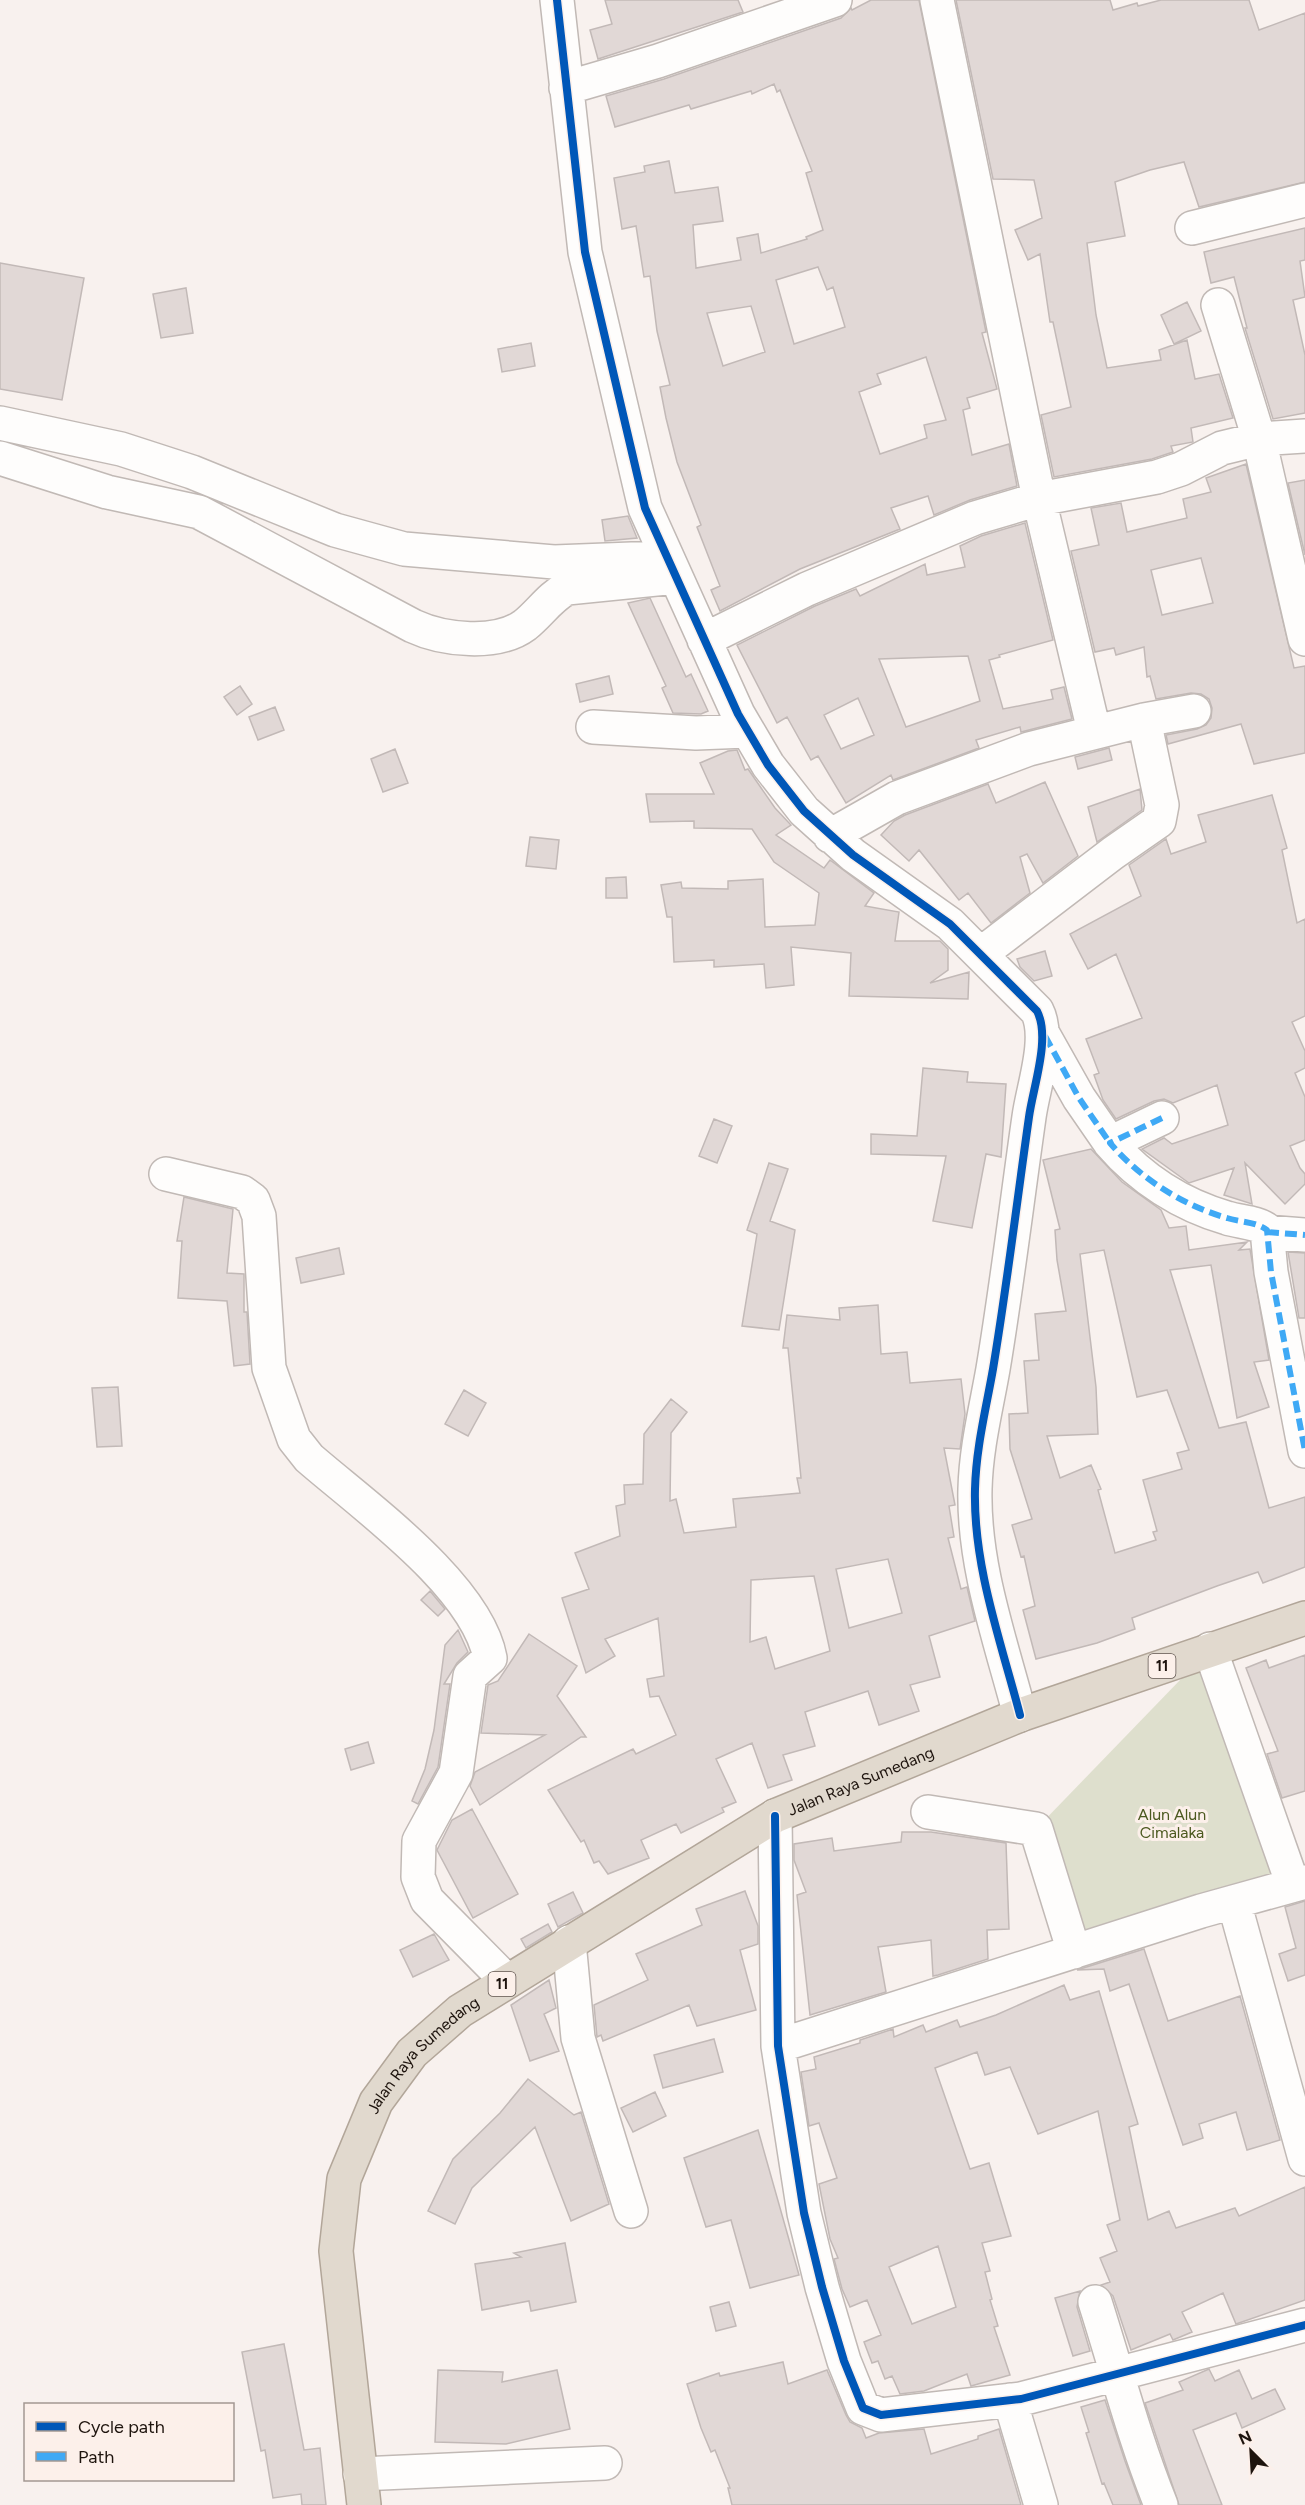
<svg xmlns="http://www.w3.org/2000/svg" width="1305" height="2505" viewBox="0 0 1305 2505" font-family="Figtree,sans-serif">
<rect width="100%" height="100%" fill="#f8f1ee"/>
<path fill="#dedfcd" d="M 1210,1649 L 1293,1885 L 1074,1952 L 1036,1829 Z"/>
<path fill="#e1d8d6" stroke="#c2b9b7" stroke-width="1.5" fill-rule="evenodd" d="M 605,0 L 738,0 L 743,12 L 598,59 L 590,30 L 612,24 Z
M 871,0 L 919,0 L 986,332 L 982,333 L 997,389 L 967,398 L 970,408 L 963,410 L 972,455 L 1009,444 L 1017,486 L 970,500 L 934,515 L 928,496 L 891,508 L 900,529 L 800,569 L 720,611 L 711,590 L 720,586 L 697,527 L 701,525 L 677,462 L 666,418 L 660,387 L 670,385 L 657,331 L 650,276 L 644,277 L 636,226 L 622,229 L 614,178 L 645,172 L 644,166 L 669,161 L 675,193 L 718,187 L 723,221 L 693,225 L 696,268 L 741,260 L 737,238 L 758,234 L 761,253 L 807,239 L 806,237 L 823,230 L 806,173 L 812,171 L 780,90 L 777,92 L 774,84 L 752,94 L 751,91 L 691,109 L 689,105 L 615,127 L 606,96 L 664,79 L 841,18 L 851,8 L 852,10 ZM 818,267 L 827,290 L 833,287 L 845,327 L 794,344 L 776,280 ZM 751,306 L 765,352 L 723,366 L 707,313 ZM 926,357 L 946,420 L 924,425 L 927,438 L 880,454 L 859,392 L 881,384 L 877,374 Z
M 956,0 L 1110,0 L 1113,10 L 1137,3 L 1138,6 L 1161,0 L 1249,0 L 1259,30 L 1305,13 L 1305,182 L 1199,207 L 1184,162 L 1150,170 L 1115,182 L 1125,236 L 1087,243 L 1096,315 L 1107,368 L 1161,360 L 1159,350 L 1187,340 L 1195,379 L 1219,374 L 1233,418 L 1191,428 L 1193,442 L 1171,446 L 1173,452 L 1152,459 L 1054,477 L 1041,415 L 1071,407 L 1053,322 L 1050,322 L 1040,254 L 1028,260 L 1015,230 L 1042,218 L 1034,180 L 993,179 Z
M 1305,228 L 1305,260 L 1300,261 L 1305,297 L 1293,300 L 1305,355 L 1305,413 L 1273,419 L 1245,328 L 1247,328 L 1234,277 L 1211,283 L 1204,252 Z
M 0,263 L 84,278 L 62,400 L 0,389 Z
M 186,288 L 193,333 L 161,338 L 153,294 Z
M 1187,302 L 1201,331 L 1174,344 L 1161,315 Z
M 531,343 L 535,366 L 502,372 L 498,349 Z
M 1246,464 L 1294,668 L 1305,666 L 1305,753 L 1254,764 L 1241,724 L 1168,744 L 1166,735 L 1197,729 L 1206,725 L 1211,718 L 1212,708 L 1209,699 L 1201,694 L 1191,693 L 1156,699 L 1150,676 L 1147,677 L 1144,647 L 1116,655 L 1114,648 L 1095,652 L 1071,551 L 1099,545 L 1091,508 L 1121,503 L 1127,532 L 1187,518 L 1183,499 L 1211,492 L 1206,478 ZM 1201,558 L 1213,603 L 1162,615 L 1151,570 Z
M 1305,480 L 1305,555 L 1288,483 Z
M 628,516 L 637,538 L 605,541 L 602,520 Z
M 1025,523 L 1053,640 L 999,655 L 1000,657 L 989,660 L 1003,709 L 1053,699 L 1051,690 L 1064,687 L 1072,719 L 1021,732 L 1020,727 L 976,740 L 979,748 L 893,780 L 891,775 L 846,803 L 818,756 L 811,760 L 787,717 L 777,723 L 737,645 L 815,606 L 856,589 L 860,596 L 925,564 L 927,575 L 965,567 L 960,546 L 981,536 ZM 968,656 L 980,701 L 906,727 L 879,659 ZM 858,698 L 874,735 L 841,749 L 824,715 Z
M 650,598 L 686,677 L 691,674 L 708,711 L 701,714 L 673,713 L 662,688 L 666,686 L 628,603 Z
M 609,676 L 613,694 L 580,702 L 576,684 Z
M 240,686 L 252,704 L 237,715 L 224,697 Z
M 275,707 L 284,730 L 258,740 L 249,717 Z
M 1109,748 L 1112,760 L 1078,769 L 1075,757 Z
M 395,749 L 408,783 L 383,792 L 371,759 Z
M 737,750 L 745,770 L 748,769 L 775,808 L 791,825 L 776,835 L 824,868 L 830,860 L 874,893 L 865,906 L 899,912 L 895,941 L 940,941 L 948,949 L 948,970 L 930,983 L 969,972 L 968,999 L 849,996 L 851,953 L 791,947 L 794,985 L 766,988 L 764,964 L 714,967 L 714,960 L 674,962 L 672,917 L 667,917 L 661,885 L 681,882 L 682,888 L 728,889 L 728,881 L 763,879 L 765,927 L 815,925 L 819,893 L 774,862 L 752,829 L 694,828 L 694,821 L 650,822 L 646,794 L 714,794 L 700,763 L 728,751 Z
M 1045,782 L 1078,856 L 1043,883 L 1027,854 L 1020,857 L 1030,893 L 991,923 L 968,893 L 959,900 L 919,850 L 909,861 L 881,835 L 894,821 L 905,815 L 988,784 L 996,803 Z
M 1140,789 L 1142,810 L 1097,842 L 1088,807 Z
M 1272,795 L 1287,848 L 1282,850 L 1297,923 L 1305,919 L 1305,1016 L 1292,1022 L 1305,1051 L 1305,1068 L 1295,1073 L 1305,1097 L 1305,1140 L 1290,1146 L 1300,1168 L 1305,1174 L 1305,1184 L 1285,1204 L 1245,1163 L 1252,1204 L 1224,1195 L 1234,1168 L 1189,1183 L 1142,1149 L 1164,1138 L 1172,1144 L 1228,1125 L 1217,1085 L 1173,1103 L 1164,1099 L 1154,1101 L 1116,1119 L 1103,1100 L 1094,1075 L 1099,1073 L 1086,1039 L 1142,1018 L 1116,954 L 1088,969 L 1070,934 L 1141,896 L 1129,865 L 1166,839 L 1171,854 L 1206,842 L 1198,815 Z
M 530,837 L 559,840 L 556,869 L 526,866 Z
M 626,877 L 627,898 L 606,898 L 606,878 Z
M 1045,951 L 1052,976 L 1034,981 L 1020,967 L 1017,959 Z
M 923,1068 L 968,1072 L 967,1082 L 1006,1084 L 1001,1157 L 986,1154 L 972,1228 L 933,1221 L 946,1156 L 871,1154 L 871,1134 L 917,1136 Z
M 714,1119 L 732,1126 L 717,1163 L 699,1156 Z
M 1091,1149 L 1122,1182 L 1161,1210 L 1169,1228 L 1186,1226 L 1189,1250 L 1247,1242 L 1239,1250 L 1250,1249 L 1269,1360 L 1254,1362 L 1269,1407 L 1237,1418 L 1211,1265 L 1170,1270 L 1219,1428 L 1246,1422 L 1269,1508 L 1305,1497 L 1305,1567 L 1263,1583 L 1258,1572 L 1217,1586 L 1132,1618 L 1135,1629 L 1097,1643 L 1036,1659 L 1023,1610 L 1035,1606 L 1024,1556 L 1021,1557 L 1012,1525 L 1032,1519 L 1010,1449 L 1009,1414 L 1028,1413 L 1024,1361 L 1039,1360 L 1035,1314 L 1066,1311 L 1057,1260 L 1055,1230 L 1060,1229 L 1043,1160 ZM 1104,1250 L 1137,1397 L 1167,1390 L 1189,1450 L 1177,1453 L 1182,1469 L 1143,1480 L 1157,1531 L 1153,1532 L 1156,1540 L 1115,1553 L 1098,1490 L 1101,1489 L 1091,1465 L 1060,1478 L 1047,1436 L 1098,1434 L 1096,1387 L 1080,1254 Z
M 769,1163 L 788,1169 L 770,1221 L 795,1230 L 779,1330 L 742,1326 L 757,1234 L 747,1230 Z
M 184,1197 L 233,1209 L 227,1273 L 244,1274 L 244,1312 L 247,1312 L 250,1364 L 234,1366 L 227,1301 L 178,1298 L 182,1241 L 177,1241 Z
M 339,1248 L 344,1274 L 301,1283 L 296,1258 Z
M 1288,1252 L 1305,1253 L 1305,1318 L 1299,1318 Z
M 878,1305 L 881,1354 L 907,1352 L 910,1383 L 961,1379 L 965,1414 L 960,1449 L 944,1448 L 955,1505 L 949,1506 L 954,1537 L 948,1538 L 961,1589 L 967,1587 L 975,1621 L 929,1636 L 940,1677 L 910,1685 L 919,1711 L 879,1725 L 868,1691 L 805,1712 L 815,1746 L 783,1755 L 792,1780 L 768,1788 L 752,1743 L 716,1759 L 736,1802 L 722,1808 L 724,1812 L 681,1833 L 676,1824 L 641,1840 L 649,1858 L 608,1874 L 599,1861 L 594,1863 L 584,1840 L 581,1842 L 548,1790 L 633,1749 L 636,1754 L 676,1735 L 659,1696 L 650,1697 L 647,1679 L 664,1676 L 658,1618 L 605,1639 L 615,1656 L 586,1673 L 562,1598 L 589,1589 L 575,1553 L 620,1536 L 616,1506 L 625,1504 L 624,1485 L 643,1484 L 644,1434 L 671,1399 L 687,1412 L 671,1433 L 670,1501 L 676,1499 L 684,1533 L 736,1527 L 733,1499 L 800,1493 L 797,1478 L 801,1478 L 788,1348 L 783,1348 L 787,1315 L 840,1320 L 839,1308 ZM 888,1559 L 902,1613 L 849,1628 L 836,1569 ZM 814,1576 L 830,1651 L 775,1669 L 766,1637 L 750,1642 L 751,1580 Z
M 118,1387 L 122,1446 L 97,1447 L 92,1388 Z
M 464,1390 L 486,1403 L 468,1436 L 445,1424 Z
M 430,1591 L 445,1609 L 438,1616 L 421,1600 Z
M 458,1630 L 468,1652 L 457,1663 L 444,1684 L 450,1684 L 438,1767 L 418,1804 L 412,1801 L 425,1769 L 434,1730 L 445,1645 Z
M 529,1634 L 577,1666 L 557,1696 L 586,1737 L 581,1737 L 480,1805 L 470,1786 L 475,1772 L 545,1735 L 481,1733 L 488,1685 L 498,1681 Z
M 1305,1655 L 1305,1791 L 1282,1798 L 1267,1754 L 1278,1751 L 1246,1668 L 1266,1660 L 1269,1668 Z
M 368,1742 L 374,1763 L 351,1770 L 345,1749 Z
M 472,1809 L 518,1894 L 473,1918 L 437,1850 L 452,1820 Z
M 902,1832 L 931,1832 L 1006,1843 L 1009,1929 L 987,1930 L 988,1959 L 938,1975 L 933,1976 L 931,1940 L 878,1947 L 886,1992 L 810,2015 L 797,1895 L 806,1892 L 794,1860 L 794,1844 L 832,1838 L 834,1851 L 901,1842 Z
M 745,1891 L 758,1926 L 758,1944 L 740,1950 L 756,2010 L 697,2026 L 689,2005 L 603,2041 L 601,2035 L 597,2037 L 594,2005 L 648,1980 L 636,1954 L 702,1925 L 696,1909 Z
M 573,1892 L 583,1913 L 558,1927 L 548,1904 Z
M 1305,1901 L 1305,1975 L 1288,1981 L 1279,1954 L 1296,1948 L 1285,1907 Z
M 548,1924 L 552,1932 L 526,1948 L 521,1939 Z
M 434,1934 L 449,1960 L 413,1977 L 400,1950 Z
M 1144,1949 L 1168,2021 L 1240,1996 L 1280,2140 L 1247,2150 L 1236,2112 L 1199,2124 L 1203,2138 L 1183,2145 L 1129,1984 L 1110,1991 L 1104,1969 L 1077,1970 Z
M 549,1980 L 556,2008 L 544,2014 L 559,2051 L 530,2061 L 511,2005 Z
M 1064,1985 L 1070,2000 L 1099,1991 L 1138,2124 L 1129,2127 L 1148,2220 L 1169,2211 L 1176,2228 L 1235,2208 L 1239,2216 L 1305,2187 L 1305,2300 L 1236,2324 L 1223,2293 L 1182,2312 L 1192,2332 L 1173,2340 L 1170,2334 L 1131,2350 L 1113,2296 L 1101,2285 L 1110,2282 L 1100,2258 L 1117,2251 L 1107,2225 L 1120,2220 L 1098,2111 L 1038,2134 L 1010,2067 L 985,2075 L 977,2052 L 935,2068 L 970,2169 L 989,2163 L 1011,2236 L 982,2243 L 990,2271 L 985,2272 L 992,2299 L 990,2300 L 998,2326 L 994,2327 L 1010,2375 L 971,2386 L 967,2374 L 924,2391 L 900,2394 L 892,2376 L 885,2379 L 878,2361 L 872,2363 L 864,2342 L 881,2335 L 867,2300 L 850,2307 L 842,2289 L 834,2259 L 838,2258 L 830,2239 L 819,2184 L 837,2178 L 819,2123 L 809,2126 L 801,2072 L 816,2069 L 814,2057 L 860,2043 L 860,2040 L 893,2029 L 894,2037 L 923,2025 L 926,2032 L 957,2020 L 960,2027 L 996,2015 ZM 938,2246 L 956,2307 L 912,2324 L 889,2267 Z
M 714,2039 L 723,2072 L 663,2088 L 654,2055 Z
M 528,2079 L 574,2115 L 581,2112 L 609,2204 L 571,2221 L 535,2127 L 472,2188 L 455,2224 L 428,2211 L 453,2159 L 500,2113 Z
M 655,2092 L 666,2116 L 633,2132 L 621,2108 Z
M 758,2130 L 799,2275 L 750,2288 L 731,2220 L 706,2227 L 684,2158 Z
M 565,2243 L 576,2302 L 531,2311 L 529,2301 L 482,2310 L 475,2264 L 521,2257 L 514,2253 Z
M 1080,2291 L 1077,2307 L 1090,2351 L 1073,2356 L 1055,2298 Z
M 729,2302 L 736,2326 L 716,2331 L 710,2307 Z
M 284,2344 L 304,2450 L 320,2448 L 326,2505 L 302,2505 L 301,2494 L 273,2498 L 265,2450 L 261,2451 L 242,2352 Z
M 783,2362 L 788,2384 L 827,2370 L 846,2415 L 850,2422 L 862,2428 L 866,2438 L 879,2433 L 924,2429 L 931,2454 L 978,2439 L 978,2436 L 999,2429 L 1021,2505 L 732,2505 L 728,2488 L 730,2488 L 715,2450 L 711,2452 L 701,2428 L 687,2384 L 719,2373 L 720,2376 Z
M 1209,2369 L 1215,2381 L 1239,2370 L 1252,2399 L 1275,2389 L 1285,2409 L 1242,2428 L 1236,2413 L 1193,2430 L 1222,2505 L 1179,2505 L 1145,2403 L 1183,2390 L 1179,2382 Z
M 438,2370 L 503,2372 L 502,2382 L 557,2370 L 570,2429 L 506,2444 L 435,2442 Z
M 1105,2400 L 1125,2461 L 1141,2505 L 1113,2505 L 1104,2483 L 1102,2484 L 1086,2433 L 1089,2432 L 1081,2407 Z"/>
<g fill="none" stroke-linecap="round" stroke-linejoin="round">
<g stroke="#c1b9b5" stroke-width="36">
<path id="minor" d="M 557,0 L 585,252 L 645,508 L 738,714 L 768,765 L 804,811 L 853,855 L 950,924 L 1037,1011 C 1051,1038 1033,1087 1029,1117 C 1017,1201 1007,1285 993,1369 C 986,1409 976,1448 975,1489 C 973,1566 1001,1642 1020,1715
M 937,0 L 1039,499 L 1094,731
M 566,88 L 658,61 L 835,0
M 1192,228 L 1305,200
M 0,423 L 121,449 L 192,472 L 335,530 L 404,549 L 554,562 L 658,558
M 1305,436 L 1259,439 L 1305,639
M 0,458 L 107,492 L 199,512 L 413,626 C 443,640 497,646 525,625 C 540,613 550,597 567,588 L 676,577
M 704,640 L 807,589 L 975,518 L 1039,499 L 1157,477 L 1181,469 L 1222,448 L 1259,439 L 1218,305
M 593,727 L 696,733 L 747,731
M 830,836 L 897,798 L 1029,749 L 1144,720 L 1194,711
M 982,953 L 1113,853 L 1159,821 L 1162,805 L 1144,720
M 1043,1034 L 1079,1098 L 1110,1143
M 1162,1118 L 1110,1143 C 1141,1179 1182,1205 1227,1218 C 1239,1222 1257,1222 1267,1230 L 1271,1272 L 1305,1451
M 166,1174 L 242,1192 L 253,1200 L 259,1216 L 269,1368 L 294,1439 L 309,1458 C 363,1505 477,1586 490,1658 L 470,1676 L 456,1773 L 419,1841 L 418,1877 L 427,1900 L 507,1981
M 1267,1232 L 1305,1235
M 1210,1649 L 1293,1885
M 928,1812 L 1036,1829 L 1074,1952
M 775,1816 L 778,2046 L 804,2213 L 822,2287 L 844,2361 L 863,2408 L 881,2415 L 1021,2399 L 1305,2325
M 1234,1902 L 1305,2159
M 569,1942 L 578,2038 L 631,2211
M 778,2046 L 1201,1911 L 1305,1882
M 1095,2302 C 1117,2371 1134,2438 1161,2505
M 1010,2400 L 1041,2505
M 360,2474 L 605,2463"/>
</g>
<g stroke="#b2a699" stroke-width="36">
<g id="highway">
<path id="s1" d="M 364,2505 L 336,2251 L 344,2179 L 376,2102 L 412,2053 L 460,2011 L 775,1816 L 1020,1715 L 1305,1618"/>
</g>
</g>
<use href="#minor" stroke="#fefdfc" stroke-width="33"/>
<use href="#highway" stroke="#e1d9ce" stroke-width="33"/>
<path stroke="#3fa9f5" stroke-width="6" stroke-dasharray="12 6" stroke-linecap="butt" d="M 1045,1036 L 1079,1098 L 1110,1143
M 1162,1118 L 1110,1143 C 1141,1179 1182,1205 1227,1218 C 1239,1222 1257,1222 1267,1230 L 1271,1272 L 1305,1451
M 1267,1232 L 1305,1235"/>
<g stroke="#fcf0ea" stroke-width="11">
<path id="cycleway" d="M 557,0 L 585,252 L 645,508 L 738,714 L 768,765 L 804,811 L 853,855 L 950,924 L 1037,1011 C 1051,1038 1033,1087 1029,1117 C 1017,1201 1007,1285 993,1369 C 986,1409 976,1448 975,1489 C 973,1566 1001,1642 1020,1715
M 775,1816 L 778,2046 L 804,2213 L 822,2287 L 844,2361 L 863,2408 L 881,2415 L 1021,2399 L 1305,2325"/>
</g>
<use href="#cycleway" stroke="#0057b8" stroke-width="8"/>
</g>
<g text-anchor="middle" stroke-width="6" stroke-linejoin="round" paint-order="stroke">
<g fill="#fcf0ea" stroke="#615650" stroke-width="1.5">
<rect x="1148.5" y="1654" width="27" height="24" rx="4.5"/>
<rect x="488.5" y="1972" width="27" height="24" rx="4.5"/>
</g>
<g font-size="15" font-weight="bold" fill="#1e140e">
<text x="1162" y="1671">11</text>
<text x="502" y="1989">11</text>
</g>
<g font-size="16" fill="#1e140e" stroke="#fcf0ea">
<text dy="6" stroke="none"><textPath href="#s1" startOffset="999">Jalan Raya Sumedang</textPath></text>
<text dy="6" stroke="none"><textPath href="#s1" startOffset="478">Jalan Raya Sumedang</textPath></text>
</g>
<g font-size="16" fill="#4c5920" stroke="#fcf0ea">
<text x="1172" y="1820">Alun Alun<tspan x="1172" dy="18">Cimalaka</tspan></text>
</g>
</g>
<rect x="24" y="2403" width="210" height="78" fill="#fcf0ea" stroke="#a39892" stroke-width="1.5"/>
<rect x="36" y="2422" width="30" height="9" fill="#0057b8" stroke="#a39892" stroke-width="1.5"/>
<text x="78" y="2433" font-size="18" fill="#1e140e">Cycle path</text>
<rect x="36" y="2452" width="30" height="9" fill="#3fa9f5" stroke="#a39892" stroke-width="1.5"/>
<text x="78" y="2463" font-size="18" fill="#1e140e">Path</text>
<g transform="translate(1251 2451) rotate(336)" stroke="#fcf0ea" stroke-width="4.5" paint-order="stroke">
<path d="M0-4.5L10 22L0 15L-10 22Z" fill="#1e140e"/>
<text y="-9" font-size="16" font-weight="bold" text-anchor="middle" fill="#1e140e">N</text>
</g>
</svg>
